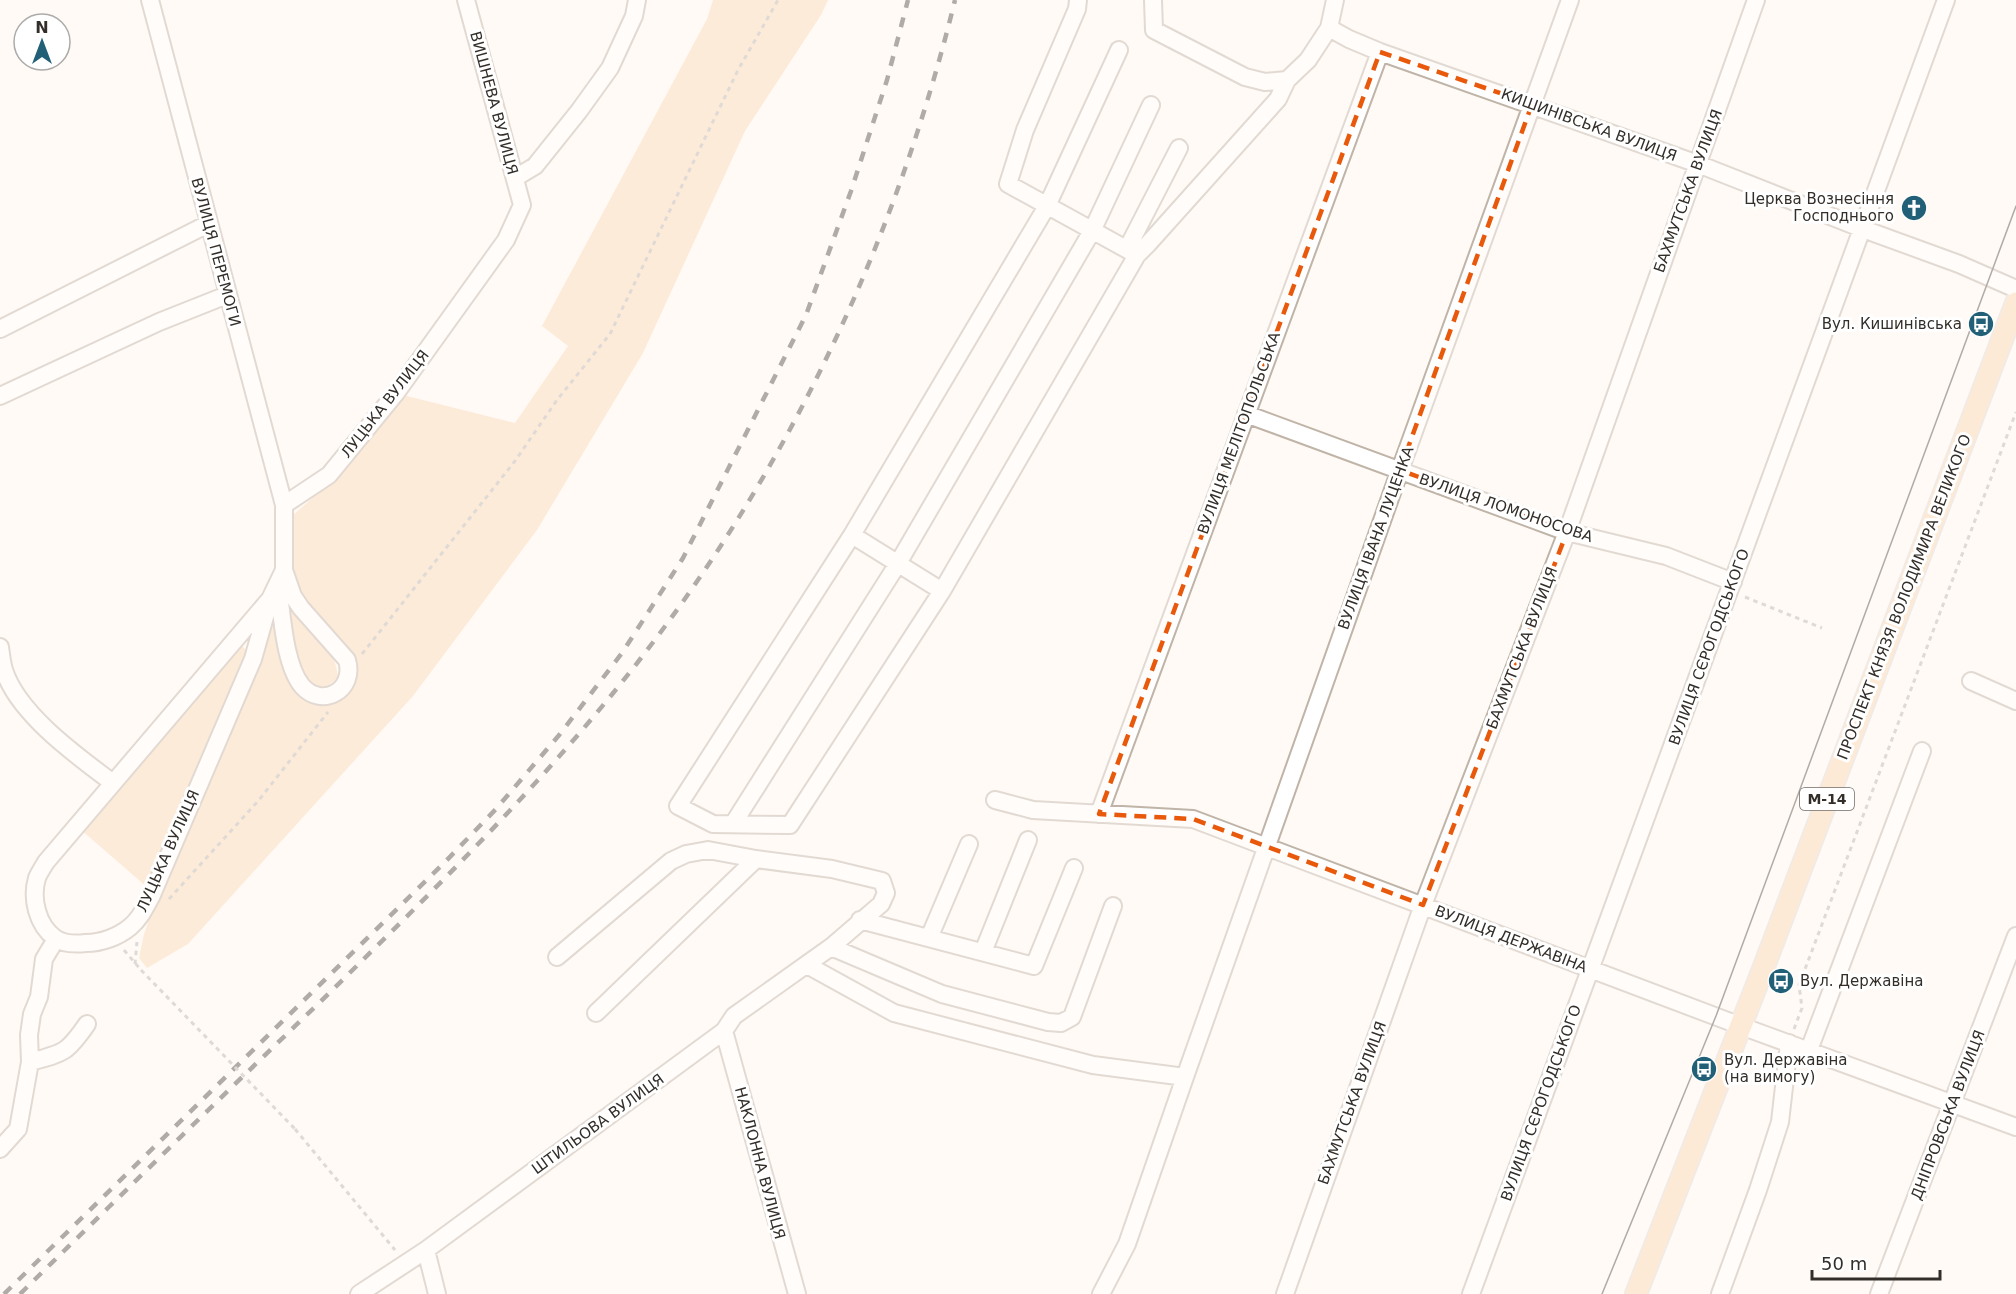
<svg xmlns="http://www.w3.org/2000/svg" width="2016" height="1294" viewBox="0 0 2016 1294" font-family="'DejaVu Sans',sans-serif">
<rect width="100%" height="100%" fill="#fffaf5"/>
<path fill="#fbdab5" d="M 713,0 L 828,0 L 821,15 L 745,131 L 643,353 L 537,530 L 413,696 L 188,944 L 147,968 L 139,958 L 144,934 L 155,903 L 262,659 L 273,611 L 284,665 L 329,702 C 353,696 364,678 353,654 C 347,641 333,634 323,625 C 316,618 300,597 297,588 C 289,565 293,538 293,515 L 332,481 L 403,395 L 515,423 L 568,346 L 542,326 L 707,19 Z
M 292,607 C 310,627 336,648 338,677 C 304,716 286,630 292,607 Z
M 238,643 L 249,652 L 148,888 L 80,829 Z"/>
<g fill="none" stroke-linecap="round" stroke-linejoin="round">
<g stroke="#bfb4a7" stroke-width="20">
<path id="minor" d="M 150,0 L 284,505 L 284,570 L 270,599 L 46,862 C 43,867 39,873 37,878 C 31,898 37,925 55,938 C 63,944 77,944 86,943 C 101,943 118,937 130,927 C 140,919 145,908 151,897 L 253,659 L 270,599
M 1078,0 L 1077,9 L 1025,130 L 1008,184 L 1137,255
M 1153,0 L 1154,30 L 1245,77 L 1265,82 L 1287,80 L 1308,60 L 1329,28 L 1335,0
M 1329,28 L 1349,39 L 1380,52 L 1698,164 L 1863,229 L 1959,264 L 2016,289
M 1119,50 L 1047,206 L 852,535 L 678,806 L 713,824 L 790,825 L 942,591 L 1137,255 L 1148,244 L 1278,99 L 1287,80
M 515,178 L 535,166 L 579,111 L 610,68 L 634,16 L 637,0
M 1127,249 L 1179,148
M 0,329 L 208,224
M 0,396 L 159,322 L 227,295
M 1246,414 L 1567,532 L 1666,556 L 1733,582
M 284,505 L 329,475 L 396,393 L 506,240 L 522,205 L 466,0
M 852,535 L 942,591
M 278,586 C 282,613 284,664 302,686 C 322,709 356,690 347,660 L 301,608 L 293,596 L 284,570
M 0,647 C 1,655 2,663 4,670 C 18,714 77,756 113,783
M 1971,681 L 2016,701
M 995,800 L 1033,810 L 1193,819 L 1741,1026 L 2016,1127
M 1099,814 L 1380,52
M 733,824 L 897,565 L 1092,231 L 1151,105
M 860,920 L 1034,966 L 1074,868
M 929,938 L 969,844
M 831,947 L 942,994 L 1048,1022 L 1061,1023 L 1072,1017 L 1113,906
M 983,952 L 1028,840
M 807,965 L 894,1013 L 1093,1065 L 1185,1077
M 596,1013 L 756,859
M 724,1031 L 797,1294
M 1809,1050 L 1922,751
M 30,1062 C 64,1053 67,1053 87,1024
M 0,1149 L 18,1129 L 30,1062 L 29,1035 L 32,1014 L 39,997 L 44,959 L 56,939
M 426,1250 L 437,1294
M 359,1294 L 426,1250 L 724,1031 L 734,1016 L 831,947 L 881,904 L 886,893 L 882,881 L 832,869 L 756,859 L 708,850 L 686,854 L 671,861 L 557,957
M 1101,1294 L 1127,1244 L 1185,1077 L 1400,470 L 1570,0
M 1285,1294 L 1423,905 L 1567,532 L 1756,0
M 1471,1294 L 1946,0
M 1720,1294 L 1758,1190 L 1780,1122 L 1789,1043
M 1879,1294 L 2016,936"/>
</g>
<g stroke="#dad9d8" stroke-width="24">
<path id="major" d="M 1636,1294 L 1763,969 L 2016,303"/>
</g>
<path stroke="#b8b3ae" stroke-width="3" stroke-dasharray="4.5 4.5" stroke-linecap="butt" d="M 1745,597 L 1822,628
M 362,654 L 515,461 L 557,400 L 610,334 L 738,70 L 778,0
M 169,899 L 259,800 L 328,712
M 124,950 L 141,970
M 135,964 L 137,942
M 1794,1029 L 1802,1008 L 1799,985 L 2016,412
M 295,1129 L 395,1250"/>
<use href="#minor" stroke="#fff" stroke-width="16"/>
<use href="#major" stroke="#fad7b0" stroke-width="21"/>
<path stroke="#514c47" stroke-width="1.5" d="M 1602,1294 L 1716,1016 L 2016,206"/>
<path stroke="#514c47" stroke-width="4.5" stroke-dasharray="10 10" stroke-linecap="butt" d="M 4,1294 L 445,862 L 496,809 L 560,734 L 622,653 L 683,558 L 806,315 L 851,191 L 887,80 L 908,0
M 20,1294 C 119,1197 218,1100 318,1004 C 431,893 544,783 641,658 C 791,465 897,237 955,0"/>
<path stroke="#b8b3ae" stroke-width="3" stroke-dasharray="4.5 4.5" stroke-linecap="butt" d="M 141,970 L 295,1129"/>
</g>
<path d="M0 0H2016V1294H0ZM 1380,52 L 1532,104 L 1400,470 L 1567,532 L 1423,905 L 1193,819 L 1099,814 Z" fill="#fffaf5" fill-opacity=".55" fill-rule="evenodd"/>
<path fill="none" stroke="#e8590c" stroke-width="4.5" stroke-dasharray="12 8" stroke-linejoin="round" d="M 1380,52 L 1532,104 L 1400,470 L 1567,532 L 1423,905 L 1193,819 L 1099,814 Z"/>
<defs>
<g id="church-disc" transform="scale(1.35)"><circle r="9.5" fill="#216076" stroke="#fff"/><path d="M-1.2-6h2.4v3.5h3.3v2.4h-3.3V6h-2.4V-.1h-3.3v-2.4h3.3Z" fill="#fff"/></g>
<g id="bus-disc" transform="scale(1.35)"><circle r="9.5" fill="#216076" stroke="#fff"/><path d="M-5-6H5V4H4V6H2V4H-2V6H-4V4H-5ZM-3.5-4V0h7V-4ZM-3.5 1.2v1.5H-2V1.2ZM2 1.2v1.5H3.5V1.2Z" fill="#fff"/></g>
</defs>
<g fill-rule="evenodd">
<use href="#church-disc" x="1914" y="208"/>
<use href="#bus-disc" x="1981" y="324"/>
<use href="#bus-disc" x="1781" y="981"/>
<use href="#bus-disc" x="1704" y="1069"/>
</g>
<g text-anchor="middle" stroke-width="6" stroke-linejoin="round" paint-order="stroke">
<rect fill="#fff" stroke="#706d69" stroke-width="1.5" x="1800" y="788" width="54" height="22" rx="4.5"/>
<g font-size="14" font-weight="bold" fill="#332e29">
<text x="1827" y="804">М-14</text>
</g>
<g font-size="15" fill="#332e29" stroke="#fff">
<text transform="translate(494 103) rotate(75)" y="5">ВИШНЕВА ВУЛИЦЯ</text>
<text transform="translate(1589 125) rotate(20)" y="5">КИШИНІВСЬКА ВУЛИЦЯ</text>
<text transform="translate(1688 191) rotate(-70)" y="5">БАХМУТСЬКА ВУЛИЦЯ</text>
<text transform="translate(216 252) rotate(75)" y="5">ВУЛИЦЯ ПЕРЕМОГИ</text>
<text transform="translate(385 404) rotate(-52)" y="5">ЛУЦЬКА ВУЛИЦЯ</text>
<text transform="translate(1239 433) rotate(-70)" y="5">ВУЛИЦЯ МЕЛІТОПОЛЬСЬКА</text>
<text transform="translate(1506 508) rotate(19)" y="5">ВУЛИЦЯ ЛОМОНОСОВА</text>
<text transform="translate(1376 538) rotate(-70)" y="5">ВУЛИЦЯ ІВАНА ЛУЦЕНКА</text>
<text transform="translate(1904 597) rotate(-69)" y="5">ПРОСПЕКТ КНЯЗЯ ВОЛОДИМИРА ВЕЛИКОГО</text>
<text transform="translate(1709 647) rotate(-70)" y="5">ВУЛИЦЯ СЄРОГОДСЬКОГО</text>
<text transform="translate(1522 648) rotate(-69)" y="5">БАХМУТСЬКА ВУЛИЦЯ</text>
<text transform="translate(168 851) rotate(-66)" y="5">ЛУЦЬКА ВУЛИЦЯ</text>
<text transform="translate(1511 939) rotate(21)" y="5">ВУЛИЦЯ ДЕРЖАВІНА</text>
<text transform="translate(1352 1103) rotate(-70)" y="5">БАХМУТСЬКА ВУЛИЦЯ</text>
<text transform="translate(1541 1103) rotate(-70)" y="5">ВУЛИЦЯ СЄРОГОДСЬКОГО</text>
<text transform="translate(1948 1115) rotate(-69)" y="5">ДНІПРОВСЬКА ВУЛИЦЯ</text>
<text transform="translate(598 1124) rotate(-36)" y="5">ШТИЛЬОВА ВУЛИЦЯ</text>
<text transform="translate(760 1163) rotate(75)" y="5">НАКЛОННА ВУЛИЦЯ</text>
</g>
<g font-size="15" fill="#332e29" stroke="#fff" text-anchor="end">
<text x="1894" y="204">Церква Вознесіння<tspan x="1894" dy="17">Господнього</tspan></text>
<text x="1962" y="329">Вул. Кишинівська</text>
<text x="1800" y="986" text-anchor="start">Вул. Державіна</text>
<text x="1724" y="1065" text-anchor="start">Вул. Державіна<tspan x="1724" dy="17">(на вимогу)</tspan></text>
</g>
</g>
<g transform="translate(42 42)"><circle r="28" fill="#ffffff" stroke="#adaba9" stroke-width="1.5"/>
<path d="M0-4.5L10 22L0 15L-10 22Z" fill="#216076"/>
<text y="-9" font-size="16" font-weight="bold" text-anchor="middle" fill="#332e29">N</text>
</g>
<path d="M1812 1270v9h128v-9" fill="none" stroke="#332e29" stroke-width="3"/>
<text x="1821" y="1270" font-size="18" fill="#332e29" stroke="#ffffff" stroke-width="4.5" paint-order="stroke">50 m</text>
</svg>
